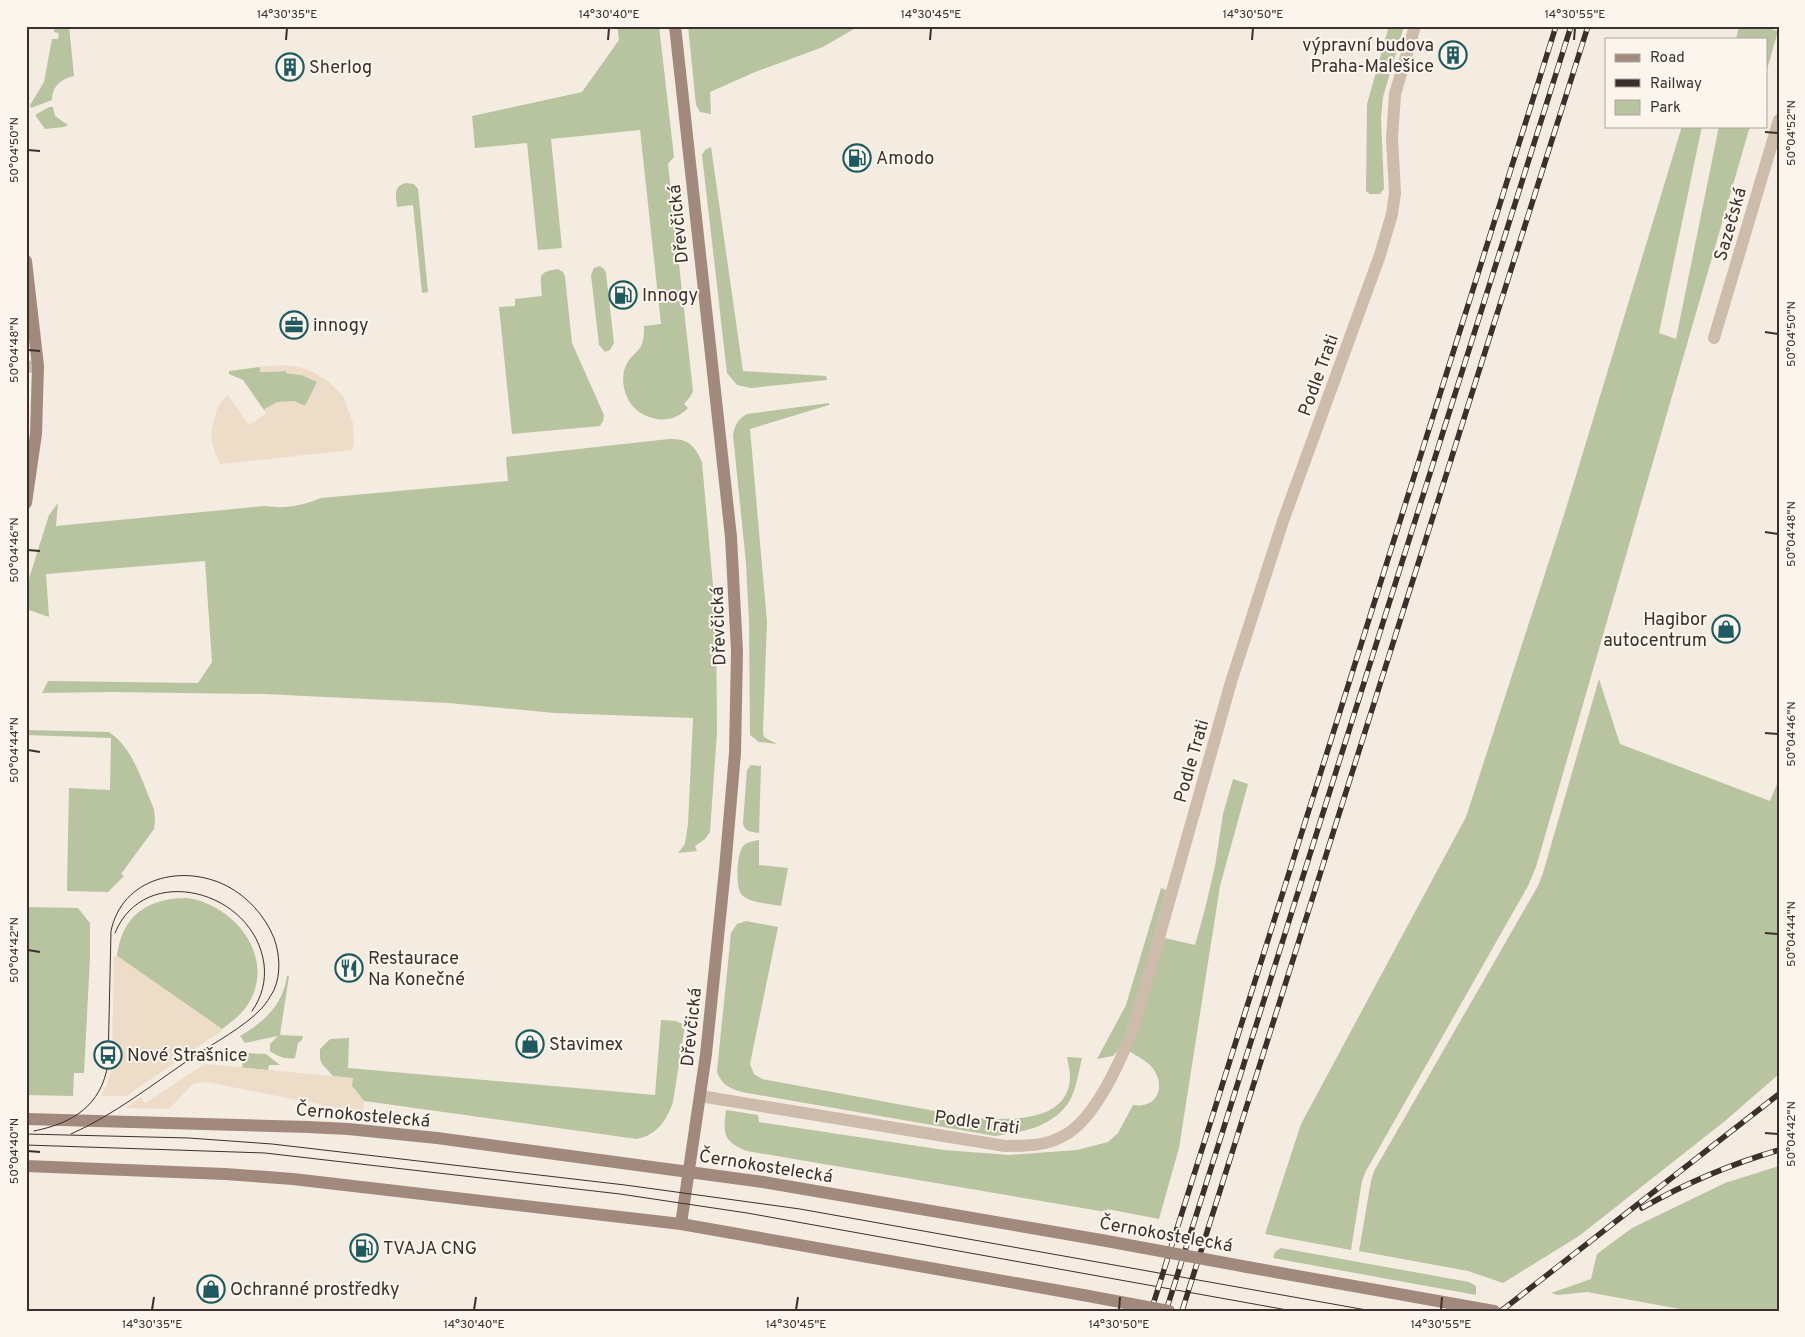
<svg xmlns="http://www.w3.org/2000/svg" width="1805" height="1337" viewBox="0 0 1805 1337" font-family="Overpass,sans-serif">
<rect width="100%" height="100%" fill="#f4ebe1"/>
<path fill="#b8c4a0" d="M 55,26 L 69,26 L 74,76 C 61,79 52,86 52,100 L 31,108 L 30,105 L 44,82 L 52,39 L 58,39 L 59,33 L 54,32 Z
M 617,26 L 659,26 L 674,157 L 668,164 L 693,391 L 690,397 L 684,404 L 688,408 C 679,417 669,421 657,419 C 646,417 637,412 631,404 C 622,391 620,372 629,360 C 632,356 637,352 640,348 C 644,342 644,333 644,326 L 661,324 L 640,130 L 551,139 L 562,248 L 538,250 L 527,143 L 475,148 L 472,116 L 582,92 L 619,40 Z
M 688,26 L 859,26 L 823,47 L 755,72 L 710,92 L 711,114 L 700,112 L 696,105 Z
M 1389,26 L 1404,26 L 1383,97 L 1381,118 L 1384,189 L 1380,194 L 1370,194 L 1366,191 L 1367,104 Z
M 1739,26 L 1760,26 L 1778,31 L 1766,73 L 1766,39 L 1736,39 Z
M 49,107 L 53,107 L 55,116 L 68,125 L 64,127 L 45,129 L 35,115 Z
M 1682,126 L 1702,126 L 1659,333 L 1676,339 L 1719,126 L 1750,126 L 1536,867 L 1528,886 L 1366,1171 L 1362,1181 L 1351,1250 L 1265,1234 L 1301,1124 L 1466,817 L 1564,515 Z
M 711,147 L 743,371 L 826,376 L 827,380 L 751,388 L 737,385 L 727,373 L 702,155 L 705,150 Z
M 405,183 L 414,184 L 418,189 L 428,292 L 422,293 L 413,205 L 397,207 C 396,196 393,187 405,183 Z
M 600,266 L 604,269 L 606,273 L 614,343 L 610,350 L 605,352 L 599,345 L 591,275 L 594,268 Z
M 558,269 L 563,272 L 565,277 L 572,343 L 604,415 L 603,421 L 600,426 L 512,434 L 499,307 L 515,306 L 515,299 L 542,296 C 541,277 536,272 558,269 Z
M 260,367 L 261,372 L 286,371 L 286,373 L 302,375 L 318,382 L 305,406 C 295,400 273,402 264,410 L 243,380 L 229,374 L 229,371 Z
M 829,403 L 829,405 L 750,429 L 767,622 L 763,731 L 764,737 L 777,744 L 759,742 L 750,735 L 749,621 L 746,563 L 733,435 C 735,425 738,419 747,414 Z
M 669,439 C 688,439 694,444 702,462 L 716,619 L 717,732 L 710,832 L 705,839 L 695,846 L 697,851 L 678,853 L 685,844 L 688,824 L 693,718 L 555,713 L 448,703 L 264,694 L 111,692 L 42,693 L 48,681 L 198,683 L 212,662 L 205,561 L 46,574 L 49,617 L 26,609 L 26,588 L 49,515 L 58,503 L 56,526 L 265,506 C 286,509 301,506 321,498 L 508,481 L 506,457 Z
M 1599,679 L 1620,744 L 1770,801 L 1779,779 L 1779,1074 L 1725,1121 L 1579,1236 L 1503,1283 L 1468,1271 L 1359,1251 L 1371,1181 L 1374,1171 L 1538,886 L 1543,873 Z
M 26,730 L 109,732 C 134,749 142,782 154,809 L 155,819 L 154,829 L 121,874 L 124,876 L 108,892 L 67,891 L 69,788 L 110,790 L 111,738 L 26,735 Z
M 751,765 L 761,766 L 759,833 C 752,832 744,832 743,823 L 747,770 Z
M 1233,779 L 1248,784 L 1220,886 L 1179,1148 L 1159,1219 L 1107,1209 L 1106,1212 L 747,1151 C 723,1141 723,1134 726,1110 L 758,1115 L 759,1122 L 944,1150 L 1009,1155 L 1077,1150 L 1108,1142 L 1118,1133 L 1133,1105 C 1156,1109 1166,1088 1154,1070 C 1149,1062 1137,1056 1129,1051 L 1165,938 L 1195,945 L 1205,909 L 1215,866 L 1223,814 Z
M 759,840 L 759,865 L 788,868 L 781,906 C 770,904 752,903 743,896 C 734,890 737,851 744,845 C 748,842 754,841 759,840 Z
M 1161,888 L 1166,890 L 1135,1006 L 1120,1048 L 1113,1056 L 1097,1059 L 1126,1005 Z
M 187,898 C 232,904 274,953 251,999 C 245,1012 233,1021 222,1029 L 117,956 C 122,916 147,898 187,898 Z
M 26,907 L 78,908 L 90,923 L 90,958 L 84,1073 L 74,1073 L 73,1096 L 26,1095 Z
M 746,921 L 778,927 L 750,1064 L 754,1074 L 762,1079 L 973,1118 C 1006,1120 1070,1124 1070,1076 C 1070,1070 1068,1064 1067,1057 L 1082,1058 C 1079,1070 1076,1090 1070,1100 C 1054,1127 1023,1132 995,1136 L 747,1093 C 733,1090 721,1086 717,1071 L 731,933 L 737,924 Z
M 287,976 L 289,976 L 280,1035 L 303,1036 L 302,1040 L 298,1043 L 295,1058 C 286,1060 277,1056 270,1051 L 270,1044 L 278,1036 L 245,1043 L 240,1036 C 264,1022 283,1005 287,976 Z
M 661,1020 L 676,1021 L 685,1025 L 673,1102 C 667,1120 657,1135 637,1139 L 364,1101 L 352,1086 L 352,1078 L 333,1076 L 322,1064 L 320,1059 L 320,1049 L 330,1039 L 349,1038 L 348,1068 L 655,1095 Z
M 246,1053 L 266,1054 L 280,1065 L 269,1065 L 268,1070 L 242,1068 L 244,1055 Z
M 1779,1166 L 1779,1311 L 1691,1311 L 1587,1292 L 1558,1295 L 1551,1293 L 1591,1279 L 1597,1254 L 1632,1228 L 1725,1183 Z
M 1281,1248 L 1469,1282 L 1476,1286 L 1476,1295 L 1273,1258 L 1275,1252 Z"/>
<path fill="#ecdcc8" d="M 283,365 L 303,368 L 313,372 L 329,382 L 343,396 L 353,423 L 354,443 L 352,450 L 220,464 L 215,453 L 211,439 L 212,428 L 217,409 L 221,402 L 228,395 L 249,425 L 266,414 L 264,410 L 277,402 L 294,401 L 305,406 L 317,382 L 302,375 L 286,373 L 286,371 L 260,372 L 260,367 Z
M 114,956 L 117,956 L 223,1030 L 126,1096 L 101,1096 L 107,1085 L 112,1066 Z
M 205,1064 L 353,1078 L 352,1086 L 364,1101 L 363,1113 L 207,1082 L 196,1083 L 191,1086 L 169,1109 L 125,1108 L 141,1097 L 145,1103 Z"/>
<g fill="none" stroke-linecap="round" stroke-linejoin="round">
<path stroke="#cdbbac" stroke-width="12" d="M 1714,338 L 1779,120
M 26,367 L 38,366
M 700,1096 L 1005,1146 C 1026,1146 1047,1146 1065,1135 C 1096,1118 1122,1058 1134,1026 L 1231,682 L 1283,521 L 1380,255 L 1392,214 L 1395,193 L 1392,138 L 1395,94 L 1415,26"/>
<path stroke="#a18a7d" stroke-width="12" d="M 675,26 L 731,537 L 737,651 L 735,753 L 725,869 L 706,1054 L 681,1224
M 26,261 L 38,366 L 36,434 L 26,503
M 26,1119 L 308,1127 L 348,1129 L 437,1138 L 763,1182 L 1101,1240
M 26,1166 L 225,1174 L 293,1179 L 681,1224 L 1083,1295
M 1247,1267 L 1494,1311"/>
<path stroke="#3b302b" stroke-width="1" d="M 115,933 C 144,861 254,890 264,964 C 266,981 262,997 252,1011
M 34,1131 C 73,1123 101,1106 108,1064 L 111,931 C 122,878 182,863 227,886 C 248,897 265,916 274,938 C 280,955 281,974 274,990 C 270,997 266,1004 261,1009 C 244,1027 214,1043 193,1057 C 153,1084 114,1115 71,1134
M 26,1134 L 189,1138 L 272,1144 L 625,1185 L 800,1209 L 1372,1311
M 26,1145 L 265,1153 L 620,1194 L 747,1213 L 1293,1311"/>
<g stroke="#3b302b" stroke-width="5.5">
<path id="rail" d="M 1642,1208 C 1686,1183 1731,1164 1779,1150
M 1151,1311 L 1556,26
M 1166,1311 L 1571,26
M 1182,1311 L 1588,26
M 1501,1311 L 1779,1094"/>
</g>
<use href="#rail" stroke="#fbf5ee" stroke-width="4" stroke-dasharray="11" stroke-linecap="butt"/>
<path stroke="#a18a7d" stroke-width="12" d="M 1101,1240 L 1247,1267
M 1083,1295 L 1169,1311"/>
</g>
<path fill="none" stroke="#3b302b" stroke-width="2" d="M 286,40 L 287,28M 608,40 L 609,28M 930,40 L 931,28M 1252,40 L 1253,28M 1574,40 L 1575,28M 1765,132 L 1778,133M 28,150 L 40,151M 1765,332 L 1778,334M 28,350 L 40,351M 1765,532 L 1778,534M 28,550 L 40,551M 1765,733 L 1778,734M 28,750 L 40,752M 1765,933 L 1778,934M 28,950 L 40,952M 1765,1133 L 1778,1134M 28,1151 L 40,1152M 152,1310 L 154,1297M 474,1310 L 476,1297M 796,1310 L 798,1297M 1119,1310 L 1120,1297M 1441,1310 L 1442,1297"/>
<defs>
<g id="building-ring" transform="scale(1.4375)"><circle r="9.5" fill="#fbf5ee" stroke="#1f5a5e" stroke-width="1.5"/><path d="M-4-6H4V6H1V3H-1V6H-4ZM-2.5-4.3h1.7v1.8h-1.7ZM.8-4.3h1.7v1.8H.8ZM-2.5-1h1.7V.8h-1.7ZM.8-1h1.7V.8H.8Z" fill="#1f5a5e"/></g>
<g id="fuel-ring" transform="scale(1.4375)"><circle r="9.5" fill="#fbf5ee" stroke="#1f5a5e" stroke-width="1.5"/><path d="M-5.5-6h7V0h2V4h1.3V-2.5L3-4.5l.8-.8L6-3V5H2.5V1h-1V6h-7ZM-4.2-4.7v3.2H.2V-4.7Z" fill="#1f5a5e"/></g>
<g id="office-ring" transform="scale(1.4375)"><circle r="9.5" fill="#fbf5ee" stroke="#1f5a5e" stroke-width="1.5"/><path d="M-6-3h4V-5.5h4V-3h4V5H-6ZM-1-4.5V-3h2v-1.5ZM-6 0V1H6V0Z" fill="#1f5a5e"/></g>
<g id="shop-ring" transform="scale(1.4375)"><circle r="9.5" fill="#fbf5ee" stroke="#1f5a5e" stroke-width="1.5"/><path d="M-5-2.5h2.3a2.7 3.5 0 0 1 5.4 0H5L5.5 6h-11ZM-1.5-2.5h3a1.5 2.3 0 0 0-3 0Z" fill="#1f5a5e"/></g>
<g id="restaurant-ring" transform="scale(1.4375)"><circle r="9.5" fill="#fbf5ee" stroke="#1f5a5e" stroke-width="1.5"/><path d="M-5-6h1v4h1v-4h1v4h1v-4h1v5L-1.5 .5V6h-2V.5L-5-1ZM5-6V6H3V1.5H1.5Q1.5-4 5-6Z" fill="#1f5a5e"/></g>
<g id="bus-ring" transform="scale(1.4375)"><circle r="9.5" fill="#fbf5ee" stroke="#1f5a5e" stroke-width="1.5"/><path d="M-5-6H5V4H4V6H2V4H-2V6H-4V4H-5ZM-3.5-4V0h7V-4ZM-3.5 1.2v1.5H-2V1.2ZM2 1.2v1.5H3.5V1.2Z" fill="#1f5a5e"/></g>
</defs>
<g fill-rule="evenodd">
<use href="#building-ring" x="1453" y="55"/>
<use href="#building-ring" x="290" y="67"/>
<use href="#fuel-ring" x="857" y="158"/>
<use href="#fuel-ring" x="623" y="295"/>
<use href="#office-ring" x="294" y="325"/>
<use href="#shop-ring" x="1726" y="629"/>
<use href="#restaurant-ring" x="349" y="968"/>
<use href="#shop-ring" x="530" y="1044"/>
<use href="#bus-ring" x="108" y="1055"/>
<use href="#fuel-ring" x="364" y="1248"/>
<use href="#shop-ring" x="211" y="1289"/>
</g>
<g text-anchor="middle" stroke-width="4" stroke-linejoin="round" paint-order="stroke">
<g font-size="18" fill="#3b302b" stroke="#fbf5ee" text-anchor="start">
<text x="1434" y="51" text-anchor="end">výpravní budova<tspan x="1434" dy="21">Praha-Malešice</tspan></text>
<text x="309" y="73">Sherlog</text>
<text x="876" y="164">Amodo</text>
<text x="642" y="301">Innogy</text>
<text x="313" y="331">innogy</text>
<text x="1707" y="625" text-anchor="end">Hagibor<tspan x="1707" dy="21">autocentrum</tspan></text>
<text x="368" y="964">Restaurace<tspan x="368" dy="21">Na Konečné</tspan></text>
<text x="549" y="1050">Stavimex</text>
<text x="127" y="1061">Nové Strašnice</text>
<text x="383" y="1254">TVAJA CNG</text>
<text x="230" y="1295">Ochranné prostředky</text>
</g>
<g font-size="18" fill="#3b302b" stroke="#fbf5ee">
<text transform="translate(678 224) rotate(-96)" y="6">Dřevčická</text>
<text transform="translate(1730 224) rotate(-74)" y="6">Sazečská</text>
<text transform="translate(1318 375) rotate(-70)" y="6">Podle Trati</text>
<text transform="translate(718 626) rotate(-92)" y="6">Dřevčická</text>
<text transform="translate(1191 761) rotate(-74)" y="6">Podle Trati</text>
<text transform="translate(691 1027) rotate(-84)" y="6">Dřevčická</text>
<text transform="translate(363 1115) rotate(5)" y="6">Černokostelecká</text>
<text transform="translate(977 1122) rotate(8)" y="6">Podle Trati</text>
<text transform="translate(766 1166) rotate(9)" y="6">Černokostelecká</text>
<text transform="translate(1166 1234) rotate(10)" y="6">Černokostelecká</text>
</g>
</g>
<rect width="1805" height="1337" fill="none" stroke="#fbf5ee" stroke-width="55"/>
<rect x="1605" y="38" width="162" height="90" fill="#fbf5ee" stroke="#aea6a0"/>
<rect x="1615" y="54" width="25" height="8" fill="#a18a7d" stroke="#aea6a0"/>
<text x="1650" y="62" font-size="15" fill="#3b302b">Road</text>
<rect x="1615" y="79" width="25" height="8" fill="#3b302b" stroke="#aea6a0"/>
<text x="1650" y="88" font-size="15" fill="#3b302b">Railway</text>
<rect x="1615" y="100" width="25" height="15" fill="#b8c4a0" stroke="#aea6a0"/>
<text x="1650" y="112" font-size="15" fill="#3b302b">Park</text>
<rect x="28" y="28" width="1750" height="1282" fill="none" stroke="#3b302b" stroke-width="2"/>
<g font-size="12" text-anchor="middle" fill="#3b302b">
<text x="287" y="18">14°30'35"E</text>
<text x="609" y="18">14°30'40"E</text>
<text x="931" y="18">14°30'45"E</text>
<text x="1253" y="18">14°30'50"E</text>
<text x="1575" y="18">14°30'55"E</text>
<text transform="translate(1791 133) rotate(-90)" y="4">50°04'52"N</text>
<text transform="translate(14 150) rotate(-90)" y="4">50°04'50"N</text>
<text transform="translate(1791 334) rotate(-90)" y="4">50°04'50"N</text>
<text transform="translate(14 350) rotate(-90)" y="4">50°04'48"N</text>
<text transform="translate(1791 534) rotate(-90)" y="4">50°04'48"N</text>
<text transform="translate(14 550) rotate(-90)" y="4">50°04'46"N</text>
<text transform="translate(1791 734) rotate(-90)" y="4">50°04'46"N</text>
<text transform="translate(14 750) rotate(-90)" y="4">50°04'44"N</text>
<text transform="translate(1791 934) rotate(-90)" y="4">50°04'44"N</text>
<text transform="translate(14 950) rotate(-90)" y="4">50°04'42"N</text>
<text transform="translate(1791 1134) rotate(-90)" y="4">50°04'42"N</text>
<text transform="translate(14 1151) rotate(-90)" y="4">50°04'40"N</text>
<text x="152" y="1328">14°30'35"E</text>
<text x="474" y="1328">14°30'40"E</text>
<text x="796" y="1328">14°30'45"E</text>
<text x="1119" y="1328">14°30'50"E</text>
<text x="1441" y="1328">14°30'55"E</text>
</g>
</svg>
